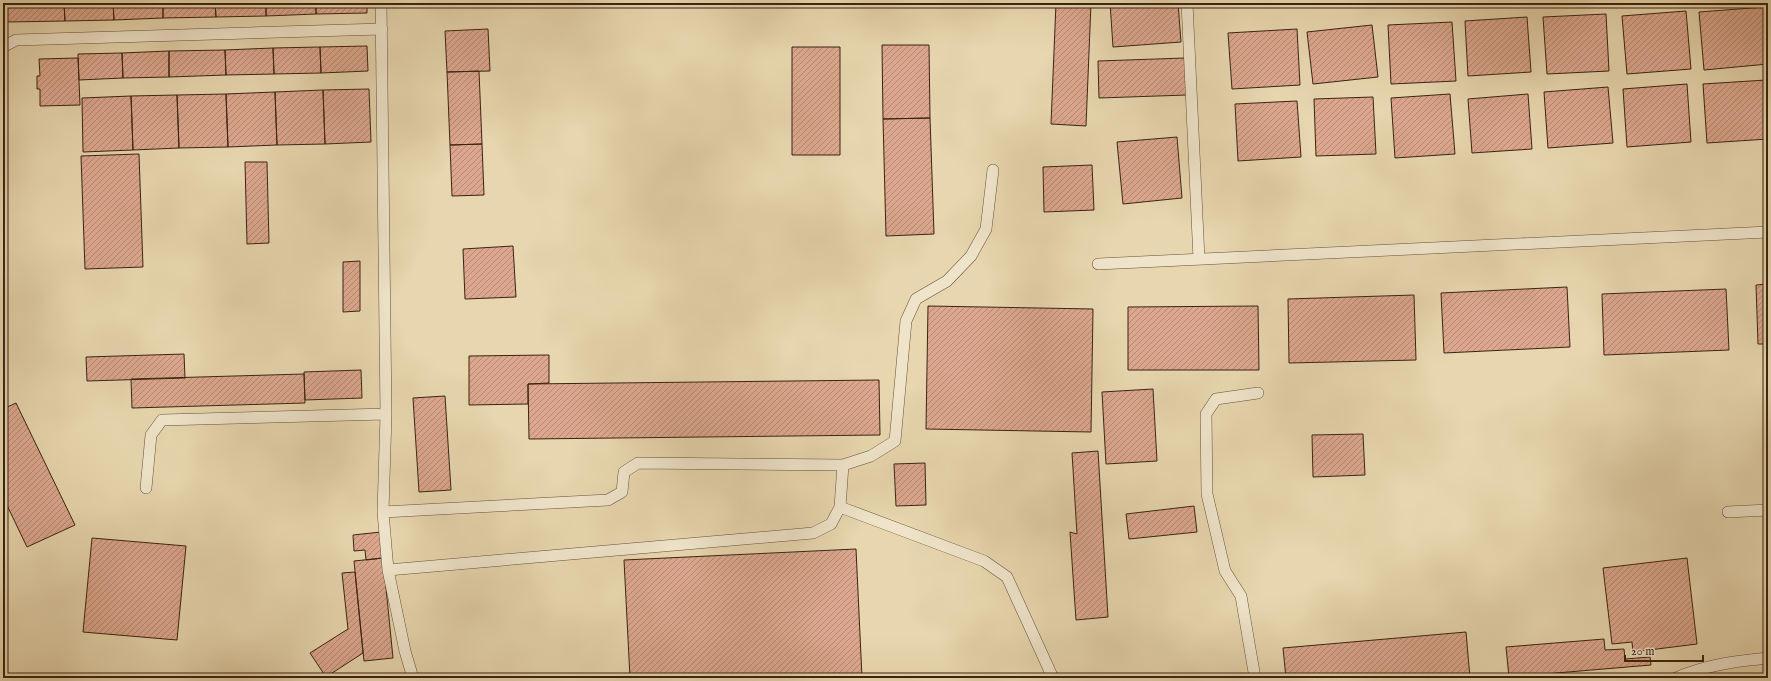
<svg xmlns="http://www.w3.org/2000/svg" width="1771" height="681" viewBox="0 0 1771 681" font-family="'IM FELL English',serif">
<defs>
<pattern id="building-hatch" width="6" height="6" patternUnits="userSpaceOnUse"><rect width="6" height="6" fill="#dca78e"/><path d="M-1 1l2-2M0 6l6-6M5 7l2-2" fill="none" stroke="#b48873"/></pattern>
</defs>
<rect width="100%" height="100%" fill="#e7d6ae"/>
<filter id="stains"><feTurbulence type="fractalNoise" baseFrequency=".005" numOctaves="4"/><feColorMatrix values="0 0 0 0 .2 0 0 0 0 .09 0 0 0 0 .02 0 0 0 .5 -.17"/></filter>
<radialGradient id="worn" r=".72"><stop offset=".6" stop-color="#630" stop-opacity="0"/><stop offset="1" stop-color="#630" stop-opacity=".3"/></radialGradient>
<path fill="url(#building-hatch)" stroke="#3b2310" d="M 6,3 L 64,3 L 65,21 L 6,22 Z
M 64,3 L 113,3 L 114,20 L 65,21 Z
M 113,3 L 163,3 L 163,18 L 114,20 Z
M 163,3 L 215,3 L 216,17 L 163,18 Z
M 215,3 L 266,3 L 266,16 L 216,17 Z
M 266,3 L 316,3 L 316,14 L 266,16 Z
M 316,3 L 367,3 L 367,13 L 316,14 Z
M 1056,3 L 1091,3 L 1086,126 L 1051,124 Z
M 1110,3 L 1178,3 L 1181,42 L 1113,47 Z
M 1765,7 L 1768,64 L 1704,70 L 1699,12 Z
M 1686,11 L 1691,69 L 1627,74 L 1622,16 Z
M 1606,14 L 1609,71 L 1547,74 L 1543,17 Z
M 1527,17 L 1531,72 L 1468,76 L 1465,21 Z
M 1452,22 L 1456,81 L 1391,84 L 1388,25 Z
M 1372,25 L 1378,77 L 1313,84 L 1307,32 Z
M 488,29 L 490,71 L 447,72 L 445,31 Z
M 1297,29 L 1300,85 L 1232,89 L 1228,33 Z
M 882,45 L 929,45 L 930,118 L 883,119 Z
M 367,46 L 368,71 L 321,73 L 320,47 Z
M 320,47 L 321,73 L 274,74 L 273,48 Z
M 792,47 L 840,47 L 840,155 L 792,155 Z
M 273,48 L 274,74 L 226,75 L 225,50 Z
M 225,50 L 226,75 L 169,77 L 169,51 Z
M 169,51 L 169,77 L 123,78 L 122,53 Z
M 122,53 L 123,78 L 79,80 L 78,54 Z
M 78,58 L 80,105 L 40,106 L 40,89 L 37,89 L 37,76 L 40,76 L 39,59 Z
M 1185,58 L 1187,95 L 1099,98 L 1098,61 Z
M 479,71 L 482,144 L 450,145 L 447,72 Z
M 1766,80 L 1768,139 L 1707,143 L 1703,84 Z
M 1687,84 L 1691,142 L 1627,147 L 1623,89 Z
M 1608,87 L 1613,143 L 1548,148 L 1544,92 Z
M 369,89 L 371,142 L 325,144 L 323,90 Z
M 323,90 L 325,144 L 277,145 L 275,92 Z
M 275,92 L 277,145 L 228,147 L 226,94 Z
M 226,94 L 228,147 L 179,148 L 177,95 Z
M 1450,94 L 1455,154 L 1395,158 L 1391,98 Z
M 1528,94 L 1532,149 L 1472,153 L 1468,99 Z
M 177,95 L 179,148 L 133,150 L 131,96 Z
M 131,96 L 133,150 L 83,152 L 82,98 Z
M 1373,97 L 1376,154 L 1316,156 L 1314,99 Z
M 1297,101 L 1301,157 L 1238,161 L 1235,104 Z
M 930,118 L 934,234 L 886,236 L 883,119 Z
M 1177,137 L 1182,198 L 1123,204 L 1117,142 Z
M 482,144 L 484,195 L 452,196 L 450,145 Z
M 139,154 L 143,267 L 85,269 L 81,156 Z
M 245,162 L 267,162 L 269,243 L 247,244 Z
M 1092,165 L 1094,210 L 1044,212 L 1043,167 Z
M 513,246 L 516,297 L 465,299 L 463,249 Z
M 360,261 L 360,311 L 343,312 L 343,262 Z
M 1768,284 L 1768,344 L 1758,344 L 1756,285 Z
M 1567,287 L 1570,347 L 1444,353 L 1441,293 Z
M 1726,289 L 1729,350 L 1604,355 L 1602,294 Z
M 1414,295 L 1416,360 L 1289,363 L 1288,299 Z
M 928,306 L 1093,309 L 1091,432 L 926,429 Z
M 1258,306 L 1259,370 L 1128,370 L 1128,307 Z
M 184,354 L 185,378 L 87,381 L 86,357 Z
M 549,355 L 549,383 L 528,384 L 528,404 L 469,405 L 469,356 Z
M 361,370 L 362,398 L 305,400 L 304,372 Z
M 304,374 L 305,403 L 132,408 L 131,379 Z
M 879,380 L 880,435 L 529,439 L 528,384 Z
M 1153,389 L 1157,461 L 1106,464 L 1102,392 Z
M 445,396 L 451,490 L 419,492 L 413,398 Z
M 16,403 L 75,525 L 27,547 L 3,497 L 3,409 Z
M 1363,434 L 1365,475 L 1313,477 L 1312,435 Z
M 1098,451 L 1108,617 L 1076,620 L 1070,532 L 1077,534 L 1072,453 Z
M 925,463 L 926,505 L 896,506 L 894,464 Z
M 1194,506 L 1197,532 L 1129,539 L 1126,514 Z
M 381,532 L 383,558 L 366,560 L 365,550 L 354,551 L 353,535 Z
M 92,538 L 186,546 L 177,640 L 83,632 Z
M 856,549 L 862,678 L 630,678 L 624,560 Z
M 383,558 L 393,658 L 364,661 L 354,561 Z
M 1687,558 L 1697,644 L 1633,652 L 1632,642 L 1612,644 L 1603,568 Z
M 355,572 L 363,653 L 326,677 L 310,653 L 348,629 L 342,573 Z
M 1466,632 L 1470,678 L 1286,678 L 1283,648 Z
M 1604,639 L 1605,650 L 1624,649 L 1625,659 L 1650,657 L 1651,665 L 1509,677 L 1506,647 Z"/>
<g fill="none" stroke-linecap="round" stroke-linejoin="round">
<g stroke="#665038" stroke-width="12">
<path id="lane" d="M 381,3 L 386,414 L 383,512 L 388,570 L 405,651 L 413,678
M 1187,3 L 1199,259
M 3,47 L 16,40 L 382,29
M 1098,264 L 1768,232
M 146,488 L 151,435 L 162,420 L 386,414
M 840,507 L 984,561 L 1007,577 L 1053,678
M 383,512 L 608,500 L 622,492 L 624,472 L 638,463 L 843,465 L 871,456 L 895,441 L 906,321 L 916,299 L 947,281 L 971,256 L 986,229 L 993,170
M 1728,512 L 1768,510
M 388,570 L 813,533 L 831,524 L 840,507 L 843,465
M 1255,678 L 1241,596 L 1225,571 L 1207,494 L 1206,414 L 1216,399 L 1258,393
M 1676,678 C 1706,665 1736,661 1768,658"/>
</g>
<use href="#lane" stroke="#efe4ca" stroke-width="11"/>
</g>
<rect width="1771" height="681" fill="none" stroke="#e7d6ae" stroke-width="16"/>
<rect x="4" y="4" width="1763" height="673" fill="none" stroke="#3b2310" stroke-width="2"/>
<rect x="8" y="8" width="1755" height="665" fill="none" stroke="#3b2310"/>
<path d="M1625 655v6h78v-6" fill="none" stroke="#3b2310" stroke-width="2"/>
<text x="1631" y="655" font-size="12" fill="#3b2310" stroke="#efe4ca" stroke-width="3" paint-order="stroke">20 m</text>
<rect width="100%" height="100%" filter="url(#stains)"/>
<rect width="100%" height="100%" fill="url(#worn)"/>
</svg>
